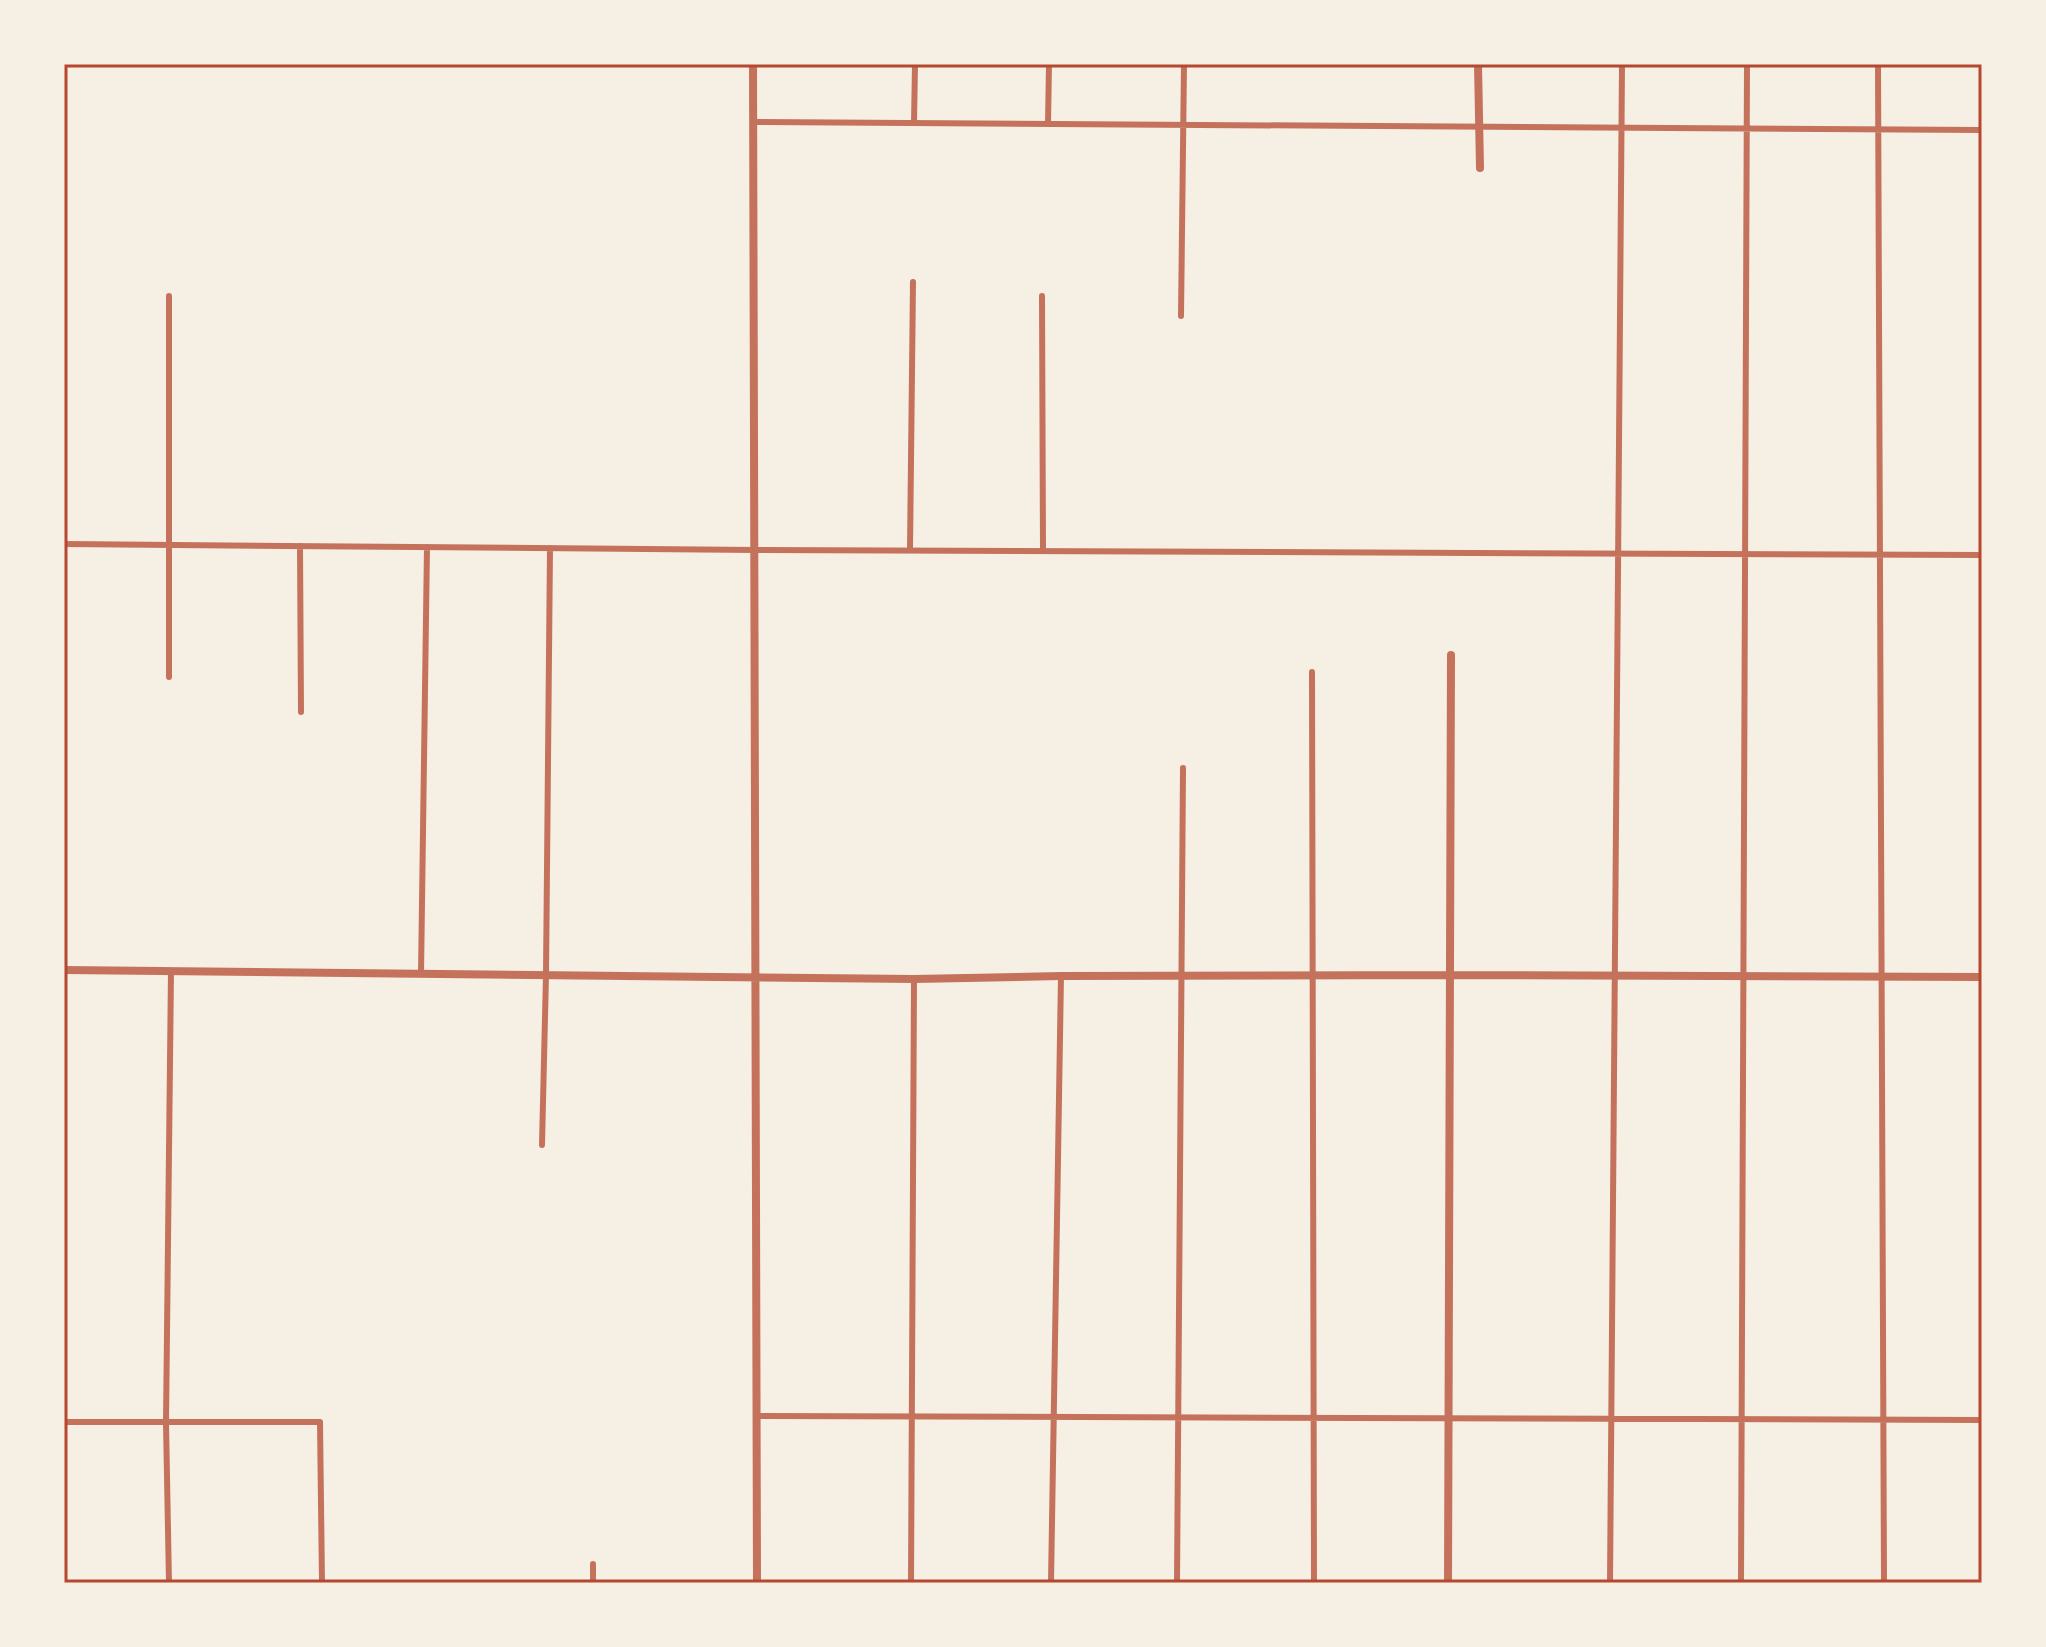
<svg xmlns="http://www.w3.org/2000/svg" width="2046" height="1647" viewBox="0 0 2046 1647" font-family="'Playfair Display',serif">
<rect width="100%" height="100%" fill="#f6efe4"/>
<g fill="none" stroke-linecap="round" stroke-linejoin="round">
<path stroke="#c5725c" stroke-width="6" d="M 1878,64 L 1884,1583
M 753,122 L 1982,130
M 914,123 L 915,64
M 1048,124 L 1049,64
M 169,296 L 169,677
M 1042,296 L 1043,551
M 1181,316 L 1184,64
M 64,544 L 755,550 L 1982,555
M 300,546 L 301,712
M 910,550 L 913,282
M 1312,672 L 1314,1583
M 421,974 L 427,547
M 542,1145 L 546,975 L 550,548
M 757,1416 L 1982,1420
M 64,1422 L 320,1422 L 322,1583
M 169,1583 L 166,1423 L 171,971
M 593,1583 L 593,1564
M 911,1583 L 914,979
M 1051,1583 L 1061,976
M 1177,1583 L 1183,768
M 1610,1583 L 1622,64
M 1741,1583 L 1747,64"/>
<path stroke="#c5725c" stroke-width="8" d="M 753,64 L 757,1583
M 1478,64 L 1480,168
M 64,970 L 914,979 L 1061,976 L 1450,975 L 1982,977
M 1448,1583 L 1451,655"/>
</g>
<rect width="2046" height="1647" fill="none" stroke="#f6efe4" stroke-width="132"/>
<rect x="66" y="66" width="1914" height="1515" fill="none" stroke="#b5482f" stroke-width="3"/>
</svg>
